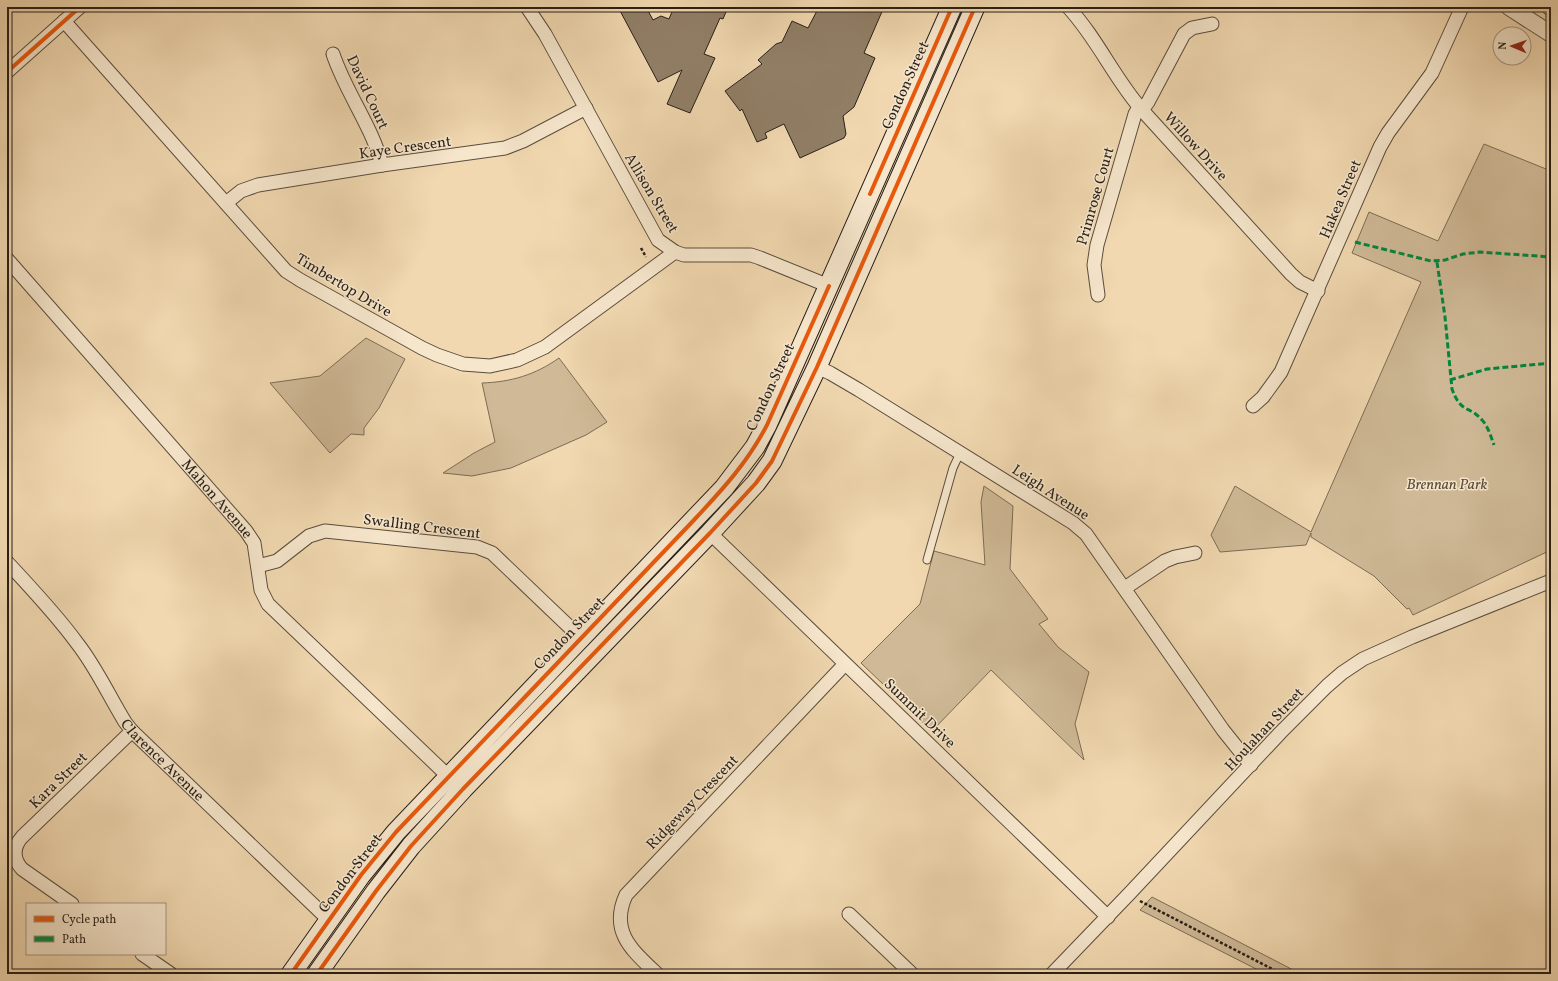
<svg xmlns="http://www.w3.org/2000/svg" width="1558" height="981" viewBox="0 0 1558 981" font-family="Vollkorn,serif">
<rect width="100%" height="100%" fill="#f1d8b0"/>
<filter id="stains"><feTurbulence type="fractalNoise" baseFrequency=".005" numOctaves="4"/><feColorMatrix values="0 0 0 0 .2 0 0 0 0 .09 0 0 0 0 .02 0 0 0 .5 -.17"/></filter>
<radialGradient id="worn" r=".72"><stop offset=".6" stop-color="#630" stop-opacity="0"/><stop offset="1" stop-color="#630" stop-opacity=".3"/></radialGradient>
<path fill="#cfb996" stroke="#7c6c56" d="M 1484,144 L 1551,171 L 1551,550 L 1413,615 L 1409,608 L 1407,609 L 1374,576 L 1311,537 L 1311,533 L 1306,545 L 1220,552 L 1211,535 L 1235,486 L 1311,532 L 1421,282 L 1352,253 L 1369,212 L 1438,241 Z
M 366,338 L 405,359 L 379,408 L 364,428 L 364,435 L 351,434 L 330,453 L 270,383 L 320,376 Z
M 559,358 L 607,422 L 586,435 L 511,468 L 472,476 L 443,473 L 474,453 L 495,442 L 482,383 C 511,382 535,375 559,358 Z
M 984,486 L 1013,506 L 1010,569 L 1048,619 L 1039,624 L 1058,647 L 1089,672 L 1075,724 L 1084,760 L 991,670 L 932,731 L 861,663 L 920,604 L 934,551 L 985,565 L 981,502 Z
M 1152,897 L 1301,974 L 1266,974 L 1140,910 Z"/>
<path fill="#917f67" stroke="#281f17" d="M 618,7 L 646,7 L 653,20 L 661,16 L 669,19 L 674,7 L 728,7 L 723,19 L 720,18 L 704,54 L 715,58 L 690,113 L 667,104 L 682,70 L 658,82 Z
M 819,7 L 884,7 L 864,53 L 875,58 L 854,107 L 843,116 L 846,134 L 844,138 L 800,158 L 784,124 L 765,133 L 767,138 L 757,142 L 742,109 L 740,111 L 725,91 L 762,64 L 758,60 L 776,44 L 782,42 L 792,21 L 808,28 Z"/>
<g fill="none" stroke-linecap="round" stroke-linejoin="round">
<g stroke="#5a4d3d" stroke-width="9">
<path id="service" d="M 1551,115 L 1551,123
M 927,560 L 953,468 L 960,453"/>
</g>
<g stroke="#5a4d3d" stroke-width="15">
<g id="minor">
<path d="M 527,7 L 545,34 L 658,240 L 675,252 L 684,255 L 751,255 L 760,258 L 829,286"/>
<path d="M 1068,7 C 1097,38 1114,78 1142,110 L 1291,274 L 1300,282 L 1318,291"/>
<path d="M 64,21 L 286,271 L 300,280 L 422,348 L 437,355 L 463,364 L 490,366 L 517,360 L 545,347 L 675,252"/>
<path d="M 333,54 C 346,93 372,126 382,165"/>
<path d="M 7,72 L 80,7"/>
<path d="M 1142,110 L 1148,102 L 1184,34 L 1192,28 L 1212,24"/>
<path d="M 226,203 L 241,191 L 258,185 L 382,165 L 505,148 L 523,141 L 586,108"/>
<path id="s1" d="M 7,259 L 246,531 L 254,543 L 261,590 L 268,604 L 448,776"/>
<path d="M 1098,295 L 1094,265 L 1097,245 L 1135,114 L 1139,107"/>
<path d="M 817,367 L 830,373 L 859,390 L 1073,523 L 1086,534 L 1223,730 L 1251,765"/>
<path d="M 1253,406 L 1263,397 L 1281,372 L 1380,147 L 1388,133 L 1432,73 L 1462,7"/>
<path d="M 710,533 L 1108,917"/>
<path id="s2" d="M 7,562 C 31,588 56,614 77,643 C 96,667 109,696 125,722 L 132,731 L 329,920"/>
<path d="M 258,566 L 277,561 L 309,536 L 325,531 L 477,547 L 492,553 L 581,638"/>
<path d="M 1125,588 L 1165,561 L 1175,557 L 1195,553"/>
<path d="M 72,904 L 22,869 C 13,859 13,847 22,837 L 132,731"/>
<path d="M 849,914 L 912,974"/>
<path d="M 142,954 L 171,974"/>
<path d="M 657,974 C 633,951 609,932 626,895 L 845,664"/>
<path d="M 1052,974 L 1129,894 L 1280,733 L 1327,686 L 1342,673 L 1363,659 L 1412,637 L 1551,581"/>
</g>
</g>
<g stroke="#5a4d3d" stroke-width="18">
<path id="tertiary" d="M 1509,7 L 1551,34
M 1550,7 L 1551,8"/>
</g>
<g stroke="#281f17" stroke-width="21">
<path id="secondary" d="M 291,974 L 361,875 L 396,832 L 724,488 L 755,447 L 767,425 L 952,7
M 317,974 L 376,891 L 411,846 L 463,789 L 710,533 L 756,483 L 772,461 L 817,367 L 975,7"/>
</g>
<path stroke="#281f17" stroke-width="2.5" stroke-dasharray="3 2" stroke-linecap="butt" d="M 641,248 L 646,257
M 1140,901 L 1282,974"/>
<use href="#service" stroke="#f6e6cc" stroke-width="7"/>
<use href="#minor" stroke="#f6e6cc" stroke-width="13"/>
<use href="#tertiary" stroke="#f6e6cc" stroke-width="16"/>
<use href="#secondary" stroke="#f6e6cc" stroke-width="19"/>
<path stroke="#00873e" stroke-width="3" stroke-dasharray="6 3" stroke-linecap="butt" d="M 1355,242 L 1431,261 L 1445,260 L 1463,254 L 1480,252 L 1551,257
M 1437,262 L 1445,317 L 1452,389 C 1461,414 1469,405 1482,420 C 1488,426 1491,437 1494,445
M 1450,380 L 1487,369 L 1551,363"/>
<g stroke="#f6e6cc" stroke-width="6">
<path id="cycleway" d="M 7,72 L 80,7
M 870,194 L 952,7
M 291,974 L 361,875 L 396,832 L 694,520 C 723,489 747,463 767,425 L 829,286
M 317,974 L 376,891 L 411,846 L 463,789 L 710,533 L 756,483 L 772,461 L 817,367 L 975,7"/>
</g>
<use href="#cycleway" stroke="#e8590c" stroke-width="4"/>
</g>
<g text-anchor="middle" stroke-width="3" stroke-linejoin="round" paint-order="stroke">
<g font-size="15" fill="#281f17" stroke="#f6e6cc">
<text transform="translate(905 85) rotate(-66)" y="5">Condon Street</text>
<text transform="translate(368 92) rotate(65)" y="5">David Court</text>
<text transform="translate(1196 146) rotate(48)" y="5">Willow Drive</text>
<text transform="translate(405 147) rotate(-8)" y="5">Kaye Crescent</text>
<text transform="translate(652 193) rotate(59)" y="5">Allison Street</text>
<text transform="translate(1095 196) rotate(-74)" y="5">Primrose Court</text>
<text transform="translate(1340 199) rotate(-67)" y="5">Hakea Street</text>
<text transform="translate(344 285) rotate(31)" y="5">Timbertop Drive</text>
<text transform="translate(770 387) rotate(-65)" y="5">Condon Street</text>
<text transform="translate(1051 492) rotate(33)" y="5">Leigh Avenue</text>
<text dy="5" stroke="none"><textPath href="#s1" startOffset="319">Mahon Avenue</textPath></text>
<text transform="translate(422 526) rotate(7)" y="5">Swalling Crescent</text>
<text transform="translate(569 633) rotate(-46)" y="5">Condon Street</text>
<text transform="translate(920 713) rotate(44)" y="5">Summit Drive</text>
<text transform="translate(1264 729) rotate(-47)" y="5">Houlahan Street</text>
<text dy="5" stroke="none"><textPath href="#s2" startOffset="253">Clarence Avenue</textPath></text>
<text transform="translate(58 780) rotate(-44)" y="5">Kara Street</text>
<text transform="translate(692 802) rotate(-46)" y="5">Ridgeway Crescent</text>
<text transform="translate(350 873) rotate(-53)" y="5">Condon Street</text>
</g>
<g font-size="15" font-style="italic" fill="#5a4d3d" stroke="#f6e6cc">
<text x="1447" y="489">Brennan Park</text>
</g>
</g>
<rect width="1558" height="981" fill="none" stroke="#f1d8b0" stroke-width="24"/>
<rect x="8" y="8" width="1542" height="965" fill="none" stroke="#281f17" stroke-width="2"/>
<rect x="12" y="12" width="1534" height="957" fill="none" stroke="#281f17"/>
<rect x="26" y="903" width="140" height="52" fill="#f6e6cc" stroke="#a49684"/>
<rect x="34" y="916" width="20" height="6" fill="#e8590c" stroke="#a49684"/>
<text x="62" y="923" font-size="12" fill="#281f17">Cycle path</text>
<rect x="34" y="936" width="20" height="6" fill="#00873e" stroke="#a49684"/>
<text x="62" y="943" font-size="12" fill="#281f17">Path</text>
<g transform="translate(1512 46) rotate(272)"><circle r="19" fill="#f6e6cc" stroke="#a49684"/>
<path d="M0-3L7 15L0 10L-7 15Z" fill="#8f2418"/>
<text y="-6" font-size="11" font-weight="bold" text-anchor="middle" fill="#281f17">N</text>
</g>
<rect width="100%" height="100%" filter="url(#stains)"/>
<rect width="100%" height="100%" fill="url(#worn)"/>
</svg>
